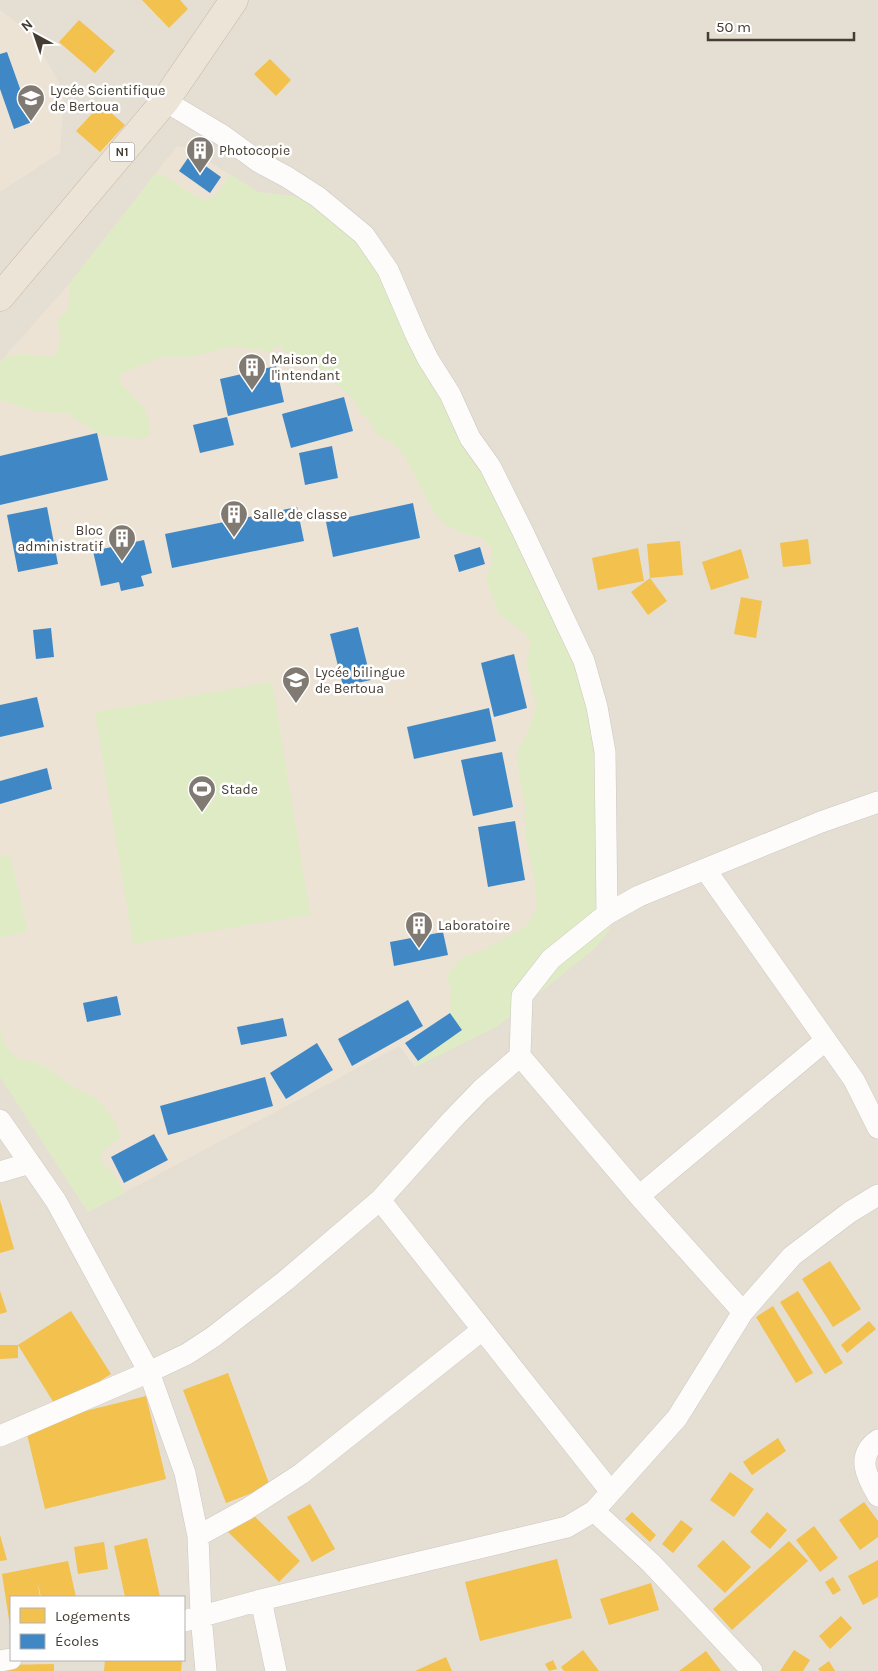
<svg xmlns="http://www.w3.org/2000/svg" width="878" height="1671" viewBox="0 0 878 1671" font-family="Karla,sans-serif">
<rect width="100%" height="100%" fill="#f0ece6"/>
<path fill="#e5ded3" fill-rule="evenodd" d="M 0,0 L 878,0 L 878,1671 L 0,1671 ZM 11,1597 L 184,1597 L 184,1660 L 11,1660 Z"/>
<path fill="#ece3d5" d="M 0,10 L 31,34 L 64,91 L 60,153 L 0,192 Z
M 177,146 L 187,148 L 258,192 L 307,198 L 502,496 L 604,888 L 609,930 L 594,949 L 498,1026 L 415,1067 L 399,1046 L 88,1212 L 0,1077 L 0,362 L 69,284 Z"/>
<path fill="#dfebc4" d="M 156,173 L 172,180 L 191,194 L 207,200 L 217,194 L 230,174 L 258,192 L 307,198 L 363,239 L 582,667 L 602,741 L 604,888 L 609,930 L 594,949 L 498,1026 L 415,1067 L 418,1061 L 461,1030 L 450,1013 L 451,990 L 446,976 L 462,957 L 484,950 L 527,925 L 537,908 L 534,873 L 526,840 L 525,806 L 519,774 L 517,750 L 525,738 L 536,709 L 535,699 L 526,663 L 531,644 L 525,633 L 498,613 L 486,579 L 492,562 L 491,548 L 482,538 L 462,533 L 442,523 L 433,511 L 404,455 L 392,443 L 376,433 L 368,418 L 361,414 L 354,399 L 316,366 L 303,364 L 276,345 L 270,352 L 234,346 L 187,358 L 160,358 L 122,373 L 119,381 L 144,408 L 148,417 L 150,435 L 141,439 L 105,436 L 97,433 L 67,413 L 38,412 L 0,400 L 0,363 L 6,356 L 25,354 L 54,357 L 61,339 L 57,321 L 69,307 L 69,284 Z
M 272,682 L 310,915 L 133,944 L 95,712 Z
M 10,855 L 28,931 L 0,938 L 0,857 Z
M 0,1026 C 1,1036 5,1047 12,1054 C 19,1061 29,1060 37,1063 C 51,1068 60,1078 72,1086 C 79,1091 86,1092 93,1097 C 105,1105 119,1123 120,1138 L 103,1150 L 101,1162 L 113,1173 L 125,1193 L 88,1212 L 0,1077 Z"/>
<path fill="#f2c14e" d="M 142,0 L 180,0 L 188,9 L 169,28 Z
M 79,20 L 115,51 L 95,73 L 59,42 Z
M 270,59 L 291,80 L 276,96 L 254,74 Z
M 101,104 L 125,125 L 100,152 L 76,131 Z
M 808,539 L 811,564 L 783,567 L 780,543 Z
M 680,541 L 683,575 L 650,578 L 667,601 L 648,615 L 631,592 L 650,578 L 647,544 Z
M 638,548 L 644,581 L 598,590 L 592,558 Z
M 741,549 L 749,578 L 711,590 L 702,562 Z
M 741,597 L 762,601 L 756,638 L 734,634 Z
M 0,1200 L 14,1249 L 0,1253 Z
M 830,1261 L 861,1309 L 833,1327 L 802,1279 Z
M 0,1291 L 7,1312 L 0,1314 Z
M 798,1291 L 843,1363 L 825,1374 L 780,1302 Z
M 773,1306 L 813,1373 L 796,1383 L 756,1317 Z
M 71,1311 L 111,1374 L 57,1408 L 18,1345 Z
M 869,1321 L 876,1329 L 847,1353 L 841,1345 Z
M 0,1345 L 18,1345 L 18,1358 L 0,1359 Z
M 228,1373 L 270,1486 L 226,1503 L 183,1390 Z
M 146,1396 L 166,1479 L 45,1509 L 25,1426 Z
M 778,1438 L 786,1451 L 752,1475 L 743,1462 Z
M 730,1472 L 754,1489 L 734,1517 L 710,1500 Z
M 864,1502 L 878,1521 L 878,1537 L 860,1550 L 839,1520 Z
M 310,1504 L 335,1549 L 312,1562 L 287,1517 Z
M 247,1509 L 300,1561 L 279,1582 L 226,1530 Z
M 632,1512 L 656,1535 L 650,1542 L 625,1519 Z
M 767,1512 L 787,1530 L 770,1549 L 750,1532 Z
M 681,1520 L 693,1529 L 673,1553 L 662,1544 Z
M 814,1526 L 838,1558 L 820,1572 L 796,1540 Z
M 0,1535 L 7,1560 L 0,1561 Z
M 147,1538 L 160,1597 L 125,1597 L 114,1546 Z
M 723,1540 L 751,1567 L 725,1593 L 697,1566 Z
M 789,1541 L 808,1561 L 732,1630 L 713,1609 Z
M 104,1542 L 108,1569 L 78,1574 L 74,1547 Z
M 557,1559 L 572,1618 L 480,1641 L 465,1582 Z
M 878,1560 L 878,1597 L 863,1605 L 848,1576 Z
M 68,1561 L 76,1597 L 41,1597 L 37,1580 L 40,1597 L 11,1597 L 10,1626 L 2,1574 Z
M 833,1577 L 841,1590 L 833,1595 L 825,1582 Z
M 651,1583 L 659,1610 L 609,1625 L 600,1599 Z
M 841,1616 L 852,1628 L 830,1649 L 819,1636 Z
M 583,1650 L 599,1671 L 564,1671 L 561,1667 Z
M 794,1650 L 810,1660 L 803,1671 L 780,1671 Z
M 706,1651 L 721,1671 L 679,1671 Z
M 446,1657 L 452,1671 L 415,1671 Z
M 105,1660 L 182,1660 L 181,1671 L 104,1671 Z
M 553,1660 L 557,1669 L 549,1671 L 545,1664 Z
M 829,1661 L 835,1671 L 820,1671 L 818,1669 Z
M 54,1664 L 54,1671 L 0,1671 L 0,1665 Z"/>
<path fill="#3f88c5" d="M 7,52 L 32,122 L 14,129 L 0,89 L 0,54 Z
M 190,155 L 221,177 L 210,193 L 179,171 Z
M 276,366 L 284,402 L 228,416 L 220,379 Z
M 344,397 L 353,431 L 291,448 L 282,414 Z
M 227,417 L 234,445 L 200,453 L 193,425 Z
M 97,433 L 108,480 L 0,505 L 0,456 Z
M 332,446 L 338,478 L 305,485 L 299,453 Z
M 413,503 L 420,538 L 333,557 L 326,522 Z
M 47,507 L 58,564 L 18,572 L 7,515 Z
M 297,507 L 304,541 L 172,568 L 165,534 Z
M 144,540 L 152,573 L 141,576 L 144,586 L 121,591 L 119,582 L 101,586 L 93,551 Z
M 480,547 L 485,564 L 459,572 L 454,555 Z
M 358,627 L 371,680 L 343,686 L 330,634 Z
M 51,628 L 54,657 L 36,659 L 33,630 Z
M 514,654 L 527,708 L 494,717 L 481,663 Z
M 37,697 L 44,727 L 0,737 L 0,705 Z
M 489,708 L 496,741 L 414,759 L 407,727 Z
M 502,752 L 513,807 L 473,816 L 461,760 Z
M 47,768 L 52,789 L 0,804 L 0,781 Z
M 515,821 L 525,880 L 488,887 L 478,827 Z
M 443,932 L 448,955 L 394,966 L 390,942 Z
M 117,996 L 121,1015 L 87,1022 L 83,1003 Z
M 408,1000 L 423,1026 L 352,1066 L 338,1039 Z
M 450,1013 L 462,1030 L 418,1061 L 405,1043 Z
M 283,1018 L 287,1036 L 241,1045 L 237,1027 Z
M 317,1043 L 333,1070 L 286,1099 L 270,1073 Z
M 265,1077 L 273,1106 L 168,1135 L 160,1106 Z
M 154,1134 L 168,1160 L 124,1183 L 111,1157 Z"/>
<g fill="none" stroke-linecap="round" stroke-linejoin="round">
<g stroke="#ccc8c2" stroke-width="22">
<path id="minor" d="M 165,101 L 222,135 L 259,162 L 287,177 L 318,197 L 364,235 L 388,270 L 416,335 L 428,359 L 450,394 L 470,438 L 490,466 L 522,530 L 584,661 L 597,707 L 605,752 L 607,914
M 705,869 L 854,1080 L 878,1128
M 520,1056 L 639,1196 L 743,1312
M 0,1120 L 56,1201 L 149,1372 L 185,1473 L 198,1536 L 201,1616 L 206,1671
M 0,1172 L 30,1163
M 639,1196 L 826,1040
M 380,1200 L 611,1492
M 0,1436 L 149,1372 L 187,1354 L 213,1337 L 285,1281 L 380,1200 L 452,1120 L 481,1090 L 520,1056 L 522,996 L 551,959 L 607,914 L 639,896 L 821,822 L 878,802
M 878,1440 C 855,1456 867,1477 878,1496
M 594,1511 L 651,1563 L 752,1671
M 198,1536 L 247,1509 L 301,1474 L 482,1330
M 261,1600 L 276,1671
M 184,1621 L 261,1600 L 567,1527 L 594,1511 L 677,1418 L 743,1312 L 792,1256 L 850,1212 L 878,1195
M 0,1661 L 11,1659"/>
</g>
<g stroke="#cab7a0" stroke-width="29">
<path id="highway" d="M 0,297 L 165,101 L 234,0"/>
</g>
<use href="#minor" stroke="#fdfcfb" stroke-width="21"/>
<use href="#highway" stroke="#ece4d7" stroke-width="28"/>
</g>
<defs>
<g id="school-pin" transform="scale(1.4375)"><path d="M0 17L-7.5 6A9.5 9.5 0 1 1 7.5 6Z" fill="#817a72" stroke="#fff"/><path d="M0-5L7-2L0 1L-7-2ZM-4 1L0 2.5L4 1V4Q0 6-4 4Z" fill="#fff"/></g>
<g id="building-pin" transform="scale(1.4375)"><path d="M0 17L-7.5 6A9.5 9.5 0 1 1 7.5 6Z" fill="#817a72" stroke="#fff"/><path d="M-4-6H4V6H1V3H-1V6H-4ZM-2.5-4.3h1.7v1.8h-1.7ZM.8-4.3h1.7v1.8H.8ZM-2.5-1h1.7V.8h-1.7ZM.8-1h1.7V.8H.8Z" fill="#fff"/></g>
<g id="stadium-pin" transform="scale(1.4375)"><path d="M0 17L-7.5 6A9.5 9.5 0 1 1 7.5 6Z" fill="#817a72" stroke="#fff"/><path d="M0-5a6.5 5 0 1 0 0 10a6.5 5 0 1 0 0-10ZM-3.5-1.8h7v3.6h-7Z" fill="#fff"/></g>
</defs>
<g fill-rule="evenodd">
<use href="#school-pin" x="31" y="98"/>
<use href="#building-pin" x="200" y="150"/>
<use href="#building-pin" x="252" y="367"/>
<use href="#building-pin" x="234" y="514"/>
<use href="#building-pin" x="122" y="538"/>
<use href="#school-pin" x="296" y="680"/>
<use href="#stadium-pin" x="202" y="789"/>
<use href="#building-pin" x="419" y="925"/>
</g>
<g text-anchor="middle" stroke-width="5" stroke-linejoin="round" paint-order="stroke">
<rect fill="#fff" stroke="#7d7770" stroke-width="1" x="109.5" y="142.5" width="25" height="19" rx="4"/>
<g font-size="12" font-weight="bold" fill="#453d33">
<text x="122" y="156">N1</text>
</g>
<g font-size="14" fill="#453d33" stroke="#fff" text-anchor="start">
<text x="50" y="95">Lycée Scientifique<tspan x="50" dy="16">de Bertoua</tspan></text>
<text x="219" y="155">Photocopie</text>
<text x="271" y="364">Maison de<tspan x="271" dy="16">l'intendant</tspan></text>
<text x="253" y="519">Salle de classe</text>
<text x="103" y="535" text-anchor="end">Bloc<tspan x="103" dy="16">administratif</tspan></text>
<text x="315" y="677">Lycée bilingue<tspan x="315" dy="16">de Bertoua</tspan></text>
<text x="221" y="794">Stade</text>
<text x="438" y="930">Laboratoire</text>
</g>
</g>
<rect x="10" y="1596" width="175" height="65" fill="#ffffff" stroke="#b5b1ad"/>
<rect x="20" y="1608" width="25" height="15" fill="#f2c14e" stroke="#b5b1ad"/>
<text x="55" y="1621" font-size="15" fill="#453d33">Logements</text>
<rect x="20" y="1634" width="25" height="15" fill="#3f88c5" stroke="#b5b1ad"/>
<text x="55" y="1646" font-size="15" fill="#453d33">Écoles</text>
<g transform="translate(35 35) rotate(320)" stroke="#ffffff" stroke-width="4" paint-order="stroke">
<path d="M0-4L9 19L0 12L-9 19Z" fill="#453d33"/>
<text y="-8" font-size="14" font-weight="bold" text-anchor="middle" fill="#453d33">N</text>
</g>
<path d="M708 32v8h146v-8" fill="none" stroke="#453d33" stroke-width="2.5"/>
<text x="716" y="32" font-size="15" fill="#453d33" stroke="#ffffff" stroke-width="4" paint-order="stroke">50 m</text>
</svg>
